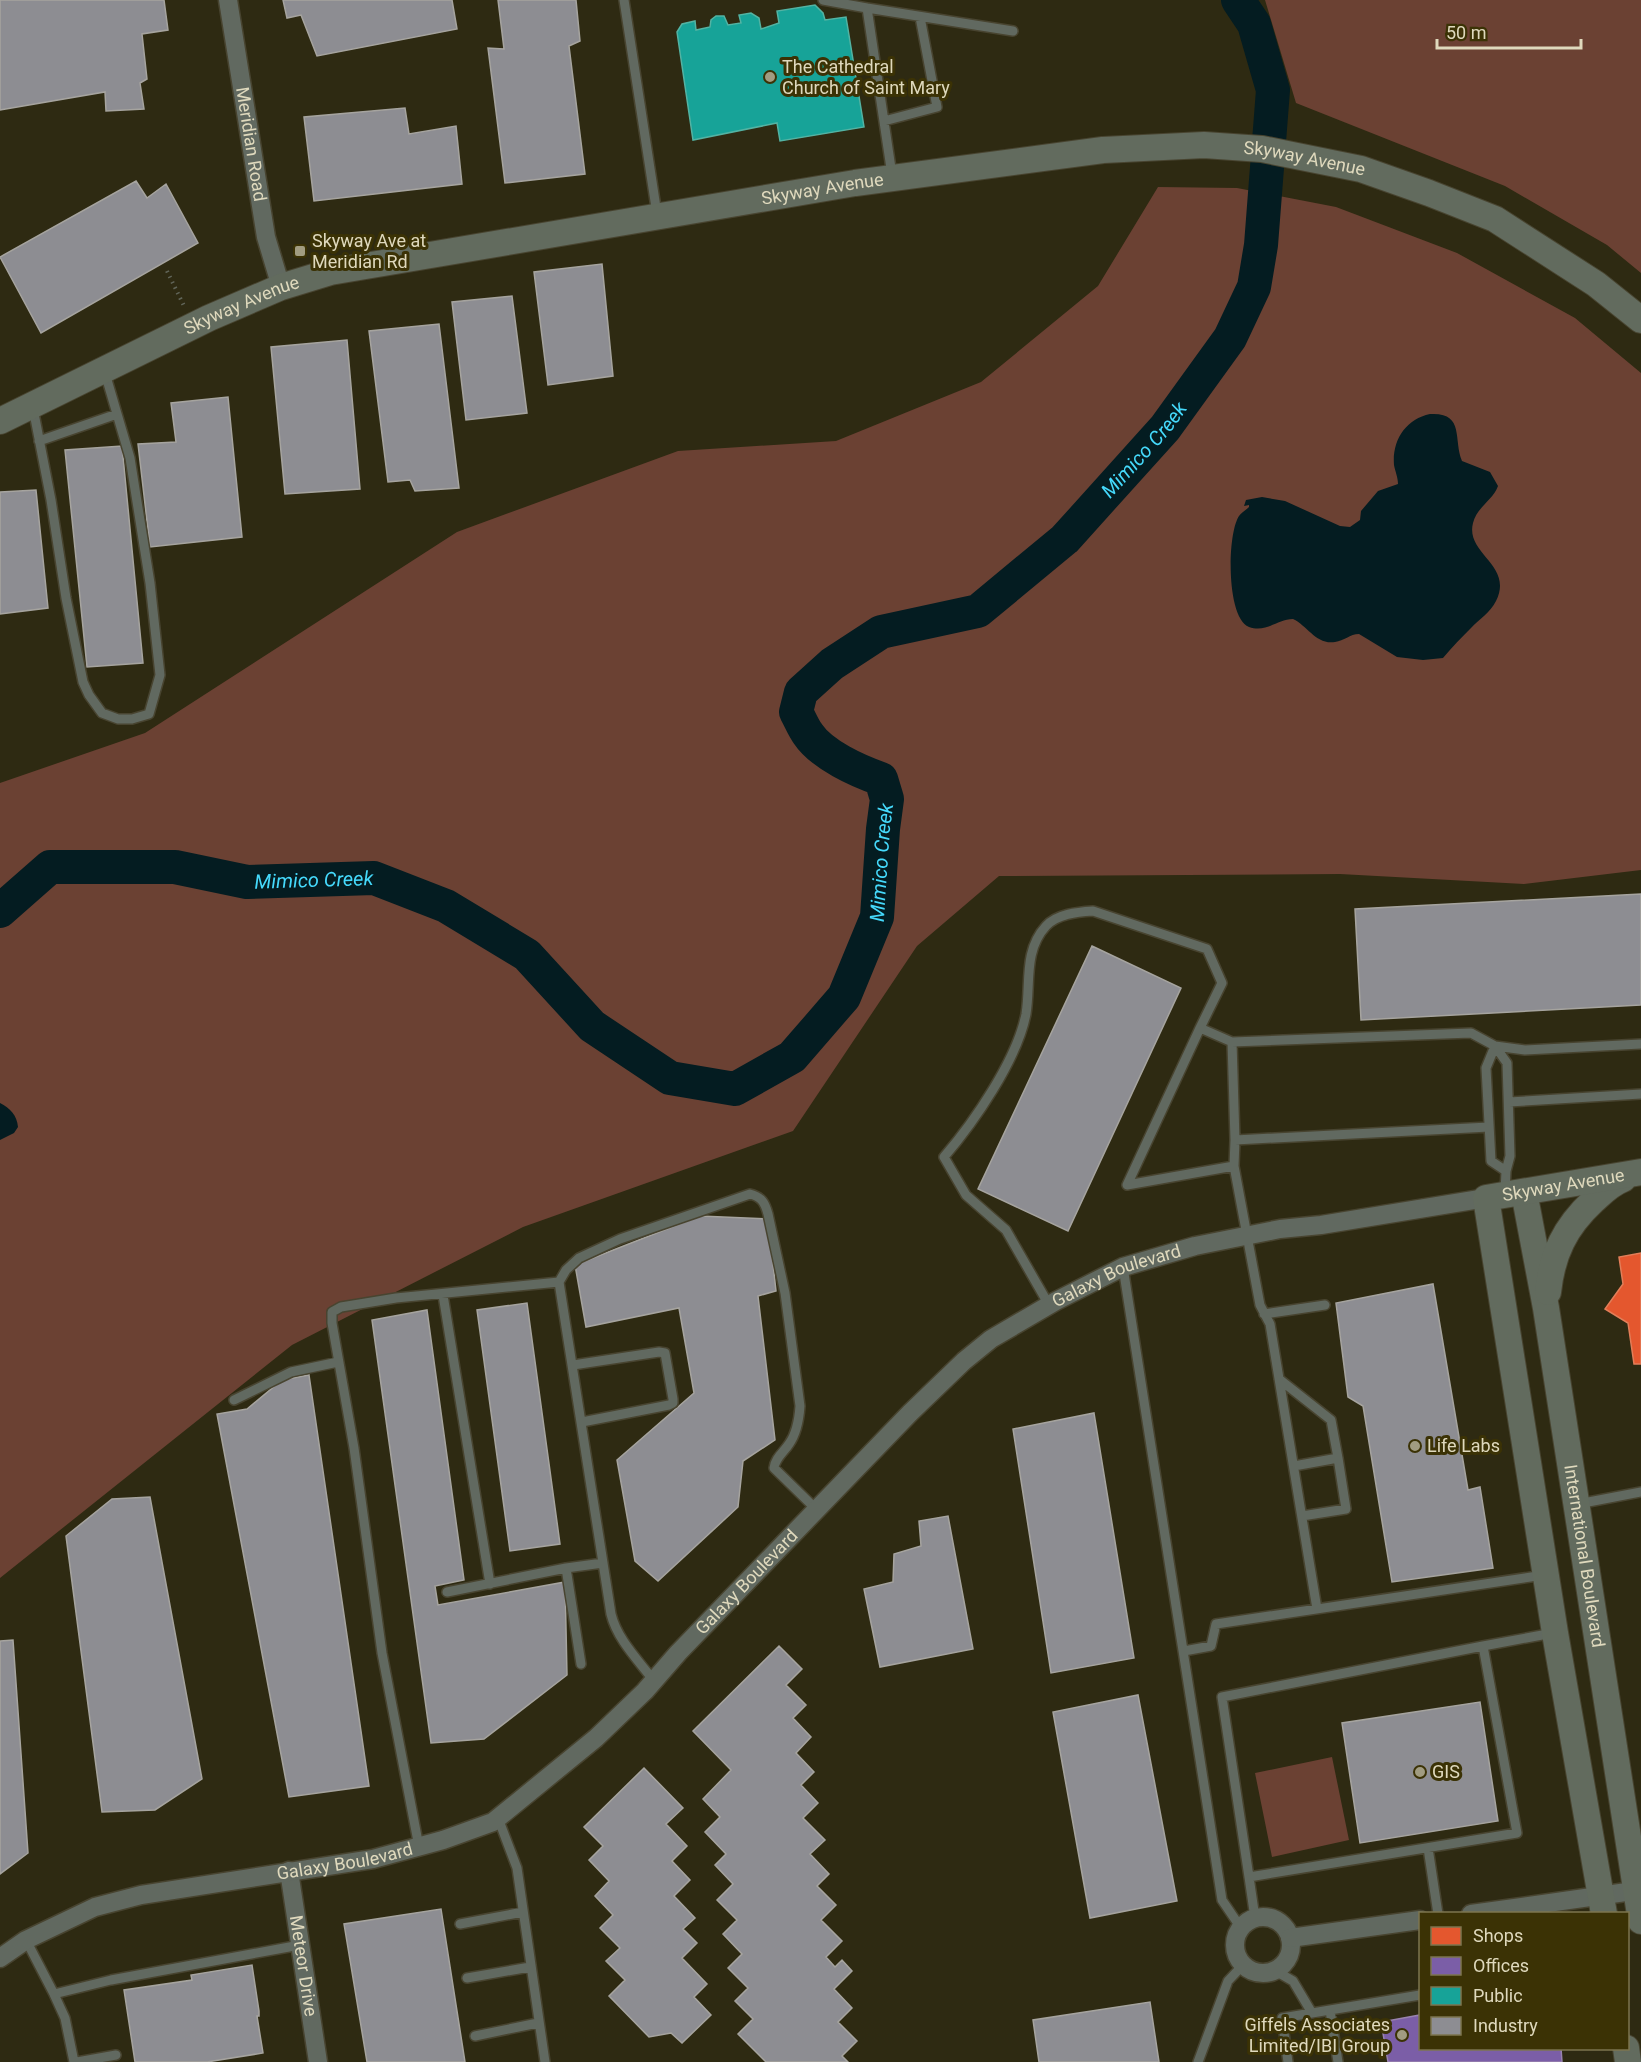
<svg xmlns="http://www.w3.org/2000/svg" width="1641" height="2062" viewBox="0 0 1641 2062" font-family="Roboto,sans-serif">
<rect width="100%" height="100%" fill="#2e2a12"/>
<path fill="#6b4133" d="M 1265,0 L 1641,0 L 1641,273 L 1607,245 L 1505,186 L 1296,103 Z
M 1158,187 L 1237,188 L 1336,207 L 1457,253 L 1575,318 L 1641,373 L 1641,870 L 1524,884 L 1340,874 L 999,876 L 917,946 L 793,1131 L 523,1227 L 292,1345 L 0,1578 L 0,783 L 145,733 L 457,532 L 678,451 L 836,441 L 981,382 L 1098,286 Z
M 1332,1757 L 1349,1840 L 1272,1857 L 1255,1773 Z"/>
<path fill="#041c21" d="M 1430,414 C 1465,412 1453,439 1462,461 L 1490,472 L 1498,486 C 1493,500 1477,507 1473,523 C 1465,554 1514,565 1496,601 C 1490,613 1479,619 1471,628 C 1462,637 1452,647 1443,658 L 1423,660 L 1397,657 L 1359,634 C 1350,634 1344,641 1335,642 C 1316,645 1308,626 1293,619 C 1277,619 1267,633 1249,627 C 1226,618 1227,534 1239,516 C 1241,513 1246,510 1249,507 L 1249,505 L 1244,506 L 1246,500 L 1262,497 L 1285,501 L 1340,526 L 1350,527 L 1360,520 L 1361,511 L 1378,491 L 1398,484 C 1398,477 1395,471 1394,465 C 1392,440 1406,419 1430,414 Z
M 0,1103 C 10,1108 17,1115 18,1127 L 14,1133 L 0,1140 Z"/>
<path fill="#e4572e" stroke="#e27e59" stroke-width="1.5" d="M 1641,1253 L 1641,1364 L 1634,1364 L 1628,1323 L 1605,1309 L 1623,1284 L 1619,1257 Z"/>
<path fill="#7b5ea7" stroke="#9983ae" stroke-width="1.5" d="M 1420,2015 L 1420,2048 L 1561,2048 L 1562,2062 L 1388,2062 L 1381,2022 Z"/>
<path fill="#17a398" stroke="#53b3a3" stroke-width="1.5" d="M 815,5 L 823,13 L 825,20 L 846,17 L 864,127 L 780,141 L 777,123 L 693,140 L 677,32 L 682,24 L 695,21 L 696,30 L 710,27 L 711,20 L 716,16 L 724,16 L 728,25 L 741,23 L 739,15 L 751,13 L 759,18 L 761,29 L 779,23 L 777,11 Z"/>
<path fill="#8d8d92" stroke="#a6a49f" stroke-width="1.5" d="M 0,0 L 164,0 L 168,30 L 142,34 L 147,79 L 140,83 L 144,109 L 106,111 L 105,92 L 0,110 Z
M 283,0 L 452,0 L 457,29 L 317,56 L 301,15 L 287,18 Z
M 498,0 L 576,0 L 580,41 L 569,46 L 585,174 L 505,183 L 488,48 L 504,49 Z
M 405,108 L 409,134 L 456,126 L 462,184 L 314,201 L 304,117 Z
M 136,181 L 147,198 L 166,184 L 198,243 L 41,333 L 0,257 Z
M 602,264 L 613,376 L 548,385 L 534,272 Z
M 512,296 L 527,413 L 466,420 L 452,302 Z
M 439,324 L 459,488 L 415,491 L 410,480 L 388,482 L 369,331 Z
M 347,340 L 360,489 L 285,494 L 271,347 Z
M 228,397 L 242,537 L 150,547 L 138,444 L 176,442 L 171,403 Z
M 122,446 L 143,663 L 87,667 L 65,450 Z
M 36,490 L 48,608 L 0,614 L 0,492 Z
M 1641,894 L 1641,1005 L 1361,1020 L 1355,909 Z
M 1092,946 L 1181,988 L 1068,1231 L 978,1189 Z
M 700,1216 L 768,1219 L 776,1291 L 758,1296 L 775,1440 L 743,1461 L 738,1507 L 658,1581 L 635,1561 L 617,1460 L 694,1393 L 679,1308 L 586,1327 L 575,1265 Z
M 1433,1284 L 1468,1490 L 1480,1487 L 1493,1568 L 1392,1582 L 1363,1406 L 1348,1397 L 1336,1303 Z
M 527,1303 L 560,1544 L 510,1551 L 477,1310 Z
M 427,1310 L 464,1580 L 435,1586 L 438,1605 L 565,1582 L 567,1675 L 484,1739 L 431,1743 L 372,1320 Z
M 309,1375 L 369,1786 L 289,1797 L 217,1414 L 247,1409 L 282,1380 Z
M 1094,1413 L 1134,1658 L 1051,1673 L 1013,1429 Z
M 150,1497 L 202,1779 L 155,1810 L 102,1812 L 66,1536 L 112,1499 Z
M 948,1516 L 973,1649 L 880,1667 L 864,1589 L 893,1582 L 894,1554 L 921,1546 L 919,1521 Z
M 13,1640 L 28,1853 L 0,1874 L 0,1641 Z
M 779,1646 L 802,1669 L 786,1685 L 806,1705 L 793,1718 L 811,1737 L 796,1753 L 814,1772 L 801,1785 L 818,1803 L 803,1818 L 825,1840 L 810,1854 L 829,1874 L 817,1886 L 836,1905 L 821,1920 L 842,1941 L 826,1957 L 835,1967 L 842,1960 L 852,1971 L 834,1989 L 852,2008 L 838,2022 L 857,2041 L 842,2056 L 848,2062 L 766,2062 L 738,2034 L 753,2019 L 735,2001 L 748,1988 L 728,1968 L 742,1954 L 723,1934 L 737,1920 L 717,1900 L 733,1884 L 715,1865 L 726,1854 L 705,1832 L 720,1817 L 703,1799 L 731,1770 L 693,1731 Z
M 1138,1695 L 1177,1901 L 1090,1918 L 1053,1712 Z
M 1480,1702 L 1498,1821 L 1360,1843 L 1342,1723 Z
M 644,1768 L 683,1808 L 666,1824 L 687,1846 L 672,1861 L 690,1880 L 674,1896 L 695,1918 L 683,1929 L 697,1943 L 682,1958 L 707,1984 L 694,1997 L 711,2015 L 682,2043 L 671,2033 L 649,2037 L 609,1996 L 625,1980 L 606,1961 L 620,1948 L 600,1928 L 613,1915 L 595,1896 L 609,1881 L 589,1860 L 603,1846 L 584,1827 Z
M 441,1909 L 465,2062 L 367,2062 L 344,1924 Z
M 252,1965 L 259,2011 L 259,2016 L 257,2016 L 263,2053 L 207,2062 L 135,2062 L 124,1990 L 192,1980 L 191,1975 Z
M 1150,2002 L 1159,2062 L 1039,2062 L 1033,2020 Z"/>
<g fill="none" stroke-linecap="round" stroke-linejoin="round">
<path stroke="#041c21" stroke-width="34" id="s1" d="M 0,911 L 50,867 L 175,867 L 247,882 L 374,878 L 446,906 L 527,955 L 592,1026 L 670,1078 L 735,1089 L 792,1057 L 844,997 L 877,917 L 883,829 L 887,799 L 881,779 C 858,771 822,755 808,734 C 803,727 800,719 796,712 L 801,692 L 832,664 L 881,632 L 978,611 L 1065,539 L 1165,428 L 1230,338 L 1254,287 L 1261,245 L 1273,90 L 1254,24 L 1238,0"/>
<g stroke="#484430" stroke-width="12">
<path id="lane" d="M 624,0 L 657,214
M 823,0 L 867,8 L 892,175
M 867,8 L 1013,31
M 884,121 L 937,107 L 920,17
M 33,408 L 51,500 L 66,598 L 83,682 L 89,695 L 102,713 L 118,719 L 132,719 L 149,714 L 160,675 L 150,583 L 130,458 L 105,373
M 39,441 L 117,414
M 1200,1028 L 1127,1185 L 1234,1166
M 1232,1042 L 1235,1140
M 1509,1102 L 1641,1094
M 1505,1192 L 1506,1171 L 1510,1156 L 1507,1063 L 1495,1046 L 1486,1068 L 1491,1161 L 1506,1171
M 1123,1267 L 1222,1900 L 1241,1928
M 559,1282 L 566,1270 L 579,1258 L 620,1239 L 750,1194 C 762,1197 765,1203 768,1214 L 785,1293 L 800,1406 C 799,1420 797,1433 789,1444 C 784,1452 775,1458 774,1468 L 817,1510
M 443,1295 L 490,1584
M 1049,1305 L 1006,1230 L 966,1195 L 944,1157 C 974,1122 1017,1060 1026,1014 C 1031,984 1023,951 1046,926 C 1057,914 1077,912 1093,911 L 1207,949 L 1222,983 L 1200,1028 L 1232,1042 L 1471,1033 L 1495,1046 L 1525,1050 L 1641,1044
M 1264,1314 L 1325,1305
M 573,1365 L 659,1352 L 665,1353 L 673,1399 L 673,1403 L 669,1405 L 582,1422
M 1279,1379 L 1331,1420 L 1338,1458 L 1294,1466
M 234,1400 L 291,1372 L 338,1362
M 1578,1504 L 1641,1492
M 1302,1516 L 1346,1509 L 1338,1458
M 566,1568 L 581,1664
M 447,1592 L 566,1568 L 603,1563
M 1317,1609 L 1270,1324 L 1260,1305 L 1234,1166 L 1235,1140 L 1489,1127
M 1483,1646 L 1553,1633
M 1184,1651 L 1211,1646 L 1216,1624 L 1544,1575
M 498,1818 L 517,1868 L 545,2062
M 419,1847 L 382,1653 L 354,1448 L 332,1323 L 332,1312 L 341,1307 L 396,1298 L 559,1282 L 611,1614 C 617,1639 638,1660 654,1681
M 1428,1848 L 1438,1914
M 1249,1877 L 1222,1697 L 1483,1646 L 1517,1833 L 1249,1877 L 1255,1918
M 460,1924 L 523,1912
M 26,1940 L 54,1994 L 111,1980 L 300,1945
M 1274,1970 L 1293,1981 L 1312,2013
M 467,1978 L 530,1967
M 54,1994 L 65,2018 L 74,2062
M 1330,2010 L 1338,2062
M 475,2036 L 538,2023
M 77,2062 L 116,2055
M 1198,2062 L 1228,1981 L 1243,1965
M 1288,2062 L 1282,2018 L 1420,1995"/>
</g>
<g stroke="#484430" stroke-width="21">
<g id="street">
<path id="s2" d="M 228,0 L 266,237 L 281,287"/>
<path id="s3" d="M 289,1871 L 318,2062"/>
<path d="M 1471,1914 L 1641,1890"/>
<circle cx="1263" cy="1945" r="28"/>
<path d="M 1290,1938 L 1420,1920"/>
<path id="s4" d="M 0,1958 L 26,1940 L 95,1907 L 141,1895 L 373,1859 L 443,1840 L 493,1822 L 596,1738 L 645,1691 L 678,1653 L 910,1413 L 964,1361 L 991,1339 L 1056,1301 L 1123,1267 L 1195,1246 L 1280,1229 L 1321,1225 L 1486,1198"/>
</g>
</g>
<g stroke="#484430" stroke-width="28">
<g id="secondary">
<path id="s5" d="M 0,421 L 209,318 L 281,287 L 330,272 L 855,183 L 1103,150 L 1204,145 L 1262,149 L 1361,169 L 1429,193 L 1495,219 L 1596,284 L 1641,320"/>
<path id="s6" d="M 1524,1192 L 1546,1308 L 1641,1921"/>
<path d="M 1548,1292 C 1552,1254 1565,1227 1593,1201 C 1603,1192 1610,1184 1623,1179"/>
<path id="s7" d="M 1604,1914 L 1555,1633 L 1486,1198 L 1641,1172"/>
<path d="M 1626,2048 L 1628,2062"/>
</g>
</g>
<path stroke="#616559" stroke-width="4" stroke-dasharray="1.5 4.5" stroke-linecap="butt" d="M 167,271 L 185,308"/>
<use href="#lane" stroke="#616960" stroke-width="9"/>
<use href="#street" stroke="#616960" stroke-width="18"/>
<use href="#secondary" stroke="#626b5e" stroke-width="26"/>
</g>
<g fill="#a19c81" stroke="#3b3205" stroke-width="2">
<circle cx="770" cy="77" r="6"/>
<rect x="294" y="245" width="12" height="12" rx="3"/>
<circle cx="1415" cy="1446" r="6"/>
<circle cx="1420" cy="1772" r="6"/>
<circle cx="1402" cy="2035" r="6"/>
</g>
<g text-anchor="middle" stroke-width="6" stroke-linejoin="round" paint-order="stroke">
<g font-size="18" fill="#dfd9bd" stroke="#3b3205" text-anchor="start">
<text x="782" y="73">The Cathedral<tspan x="782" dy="21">Church of Saint Mary</tspan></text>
<text x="312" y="247">Skyway Ave at<tspan x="312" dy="21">Meridian Rd</tspan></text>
<text x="1427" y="1452">Life Labs</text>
<text x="1432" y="1778">GIS</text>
<text x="1390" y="2031" text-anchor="end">Giffels Associates<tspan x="1390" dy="21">Limited/IBI Group</tspan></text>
</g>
<g font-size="18" fill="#dfd9bd" stroke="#3b3205">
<text dy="6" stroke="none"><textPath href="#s2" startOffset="146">Meridian Road</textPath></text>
<text dy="6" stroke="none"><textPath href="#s5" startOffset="1348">Skyway Avenue</textPath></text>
<text dy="6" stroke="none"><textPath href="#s5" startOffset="862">Skyway Avenue</textPath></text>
<text dy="6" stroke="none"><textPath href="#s5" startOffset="268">Skyway Avenue</textPath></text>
<text dy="6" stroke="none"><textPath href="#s7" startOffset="804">Skyway Avenue</textPath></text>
<text dy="6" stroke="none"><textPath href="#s4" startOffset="1352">Galaxy Boulevard</textPath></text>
<text dy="6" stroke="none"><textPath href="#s6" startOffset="369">International Boulevard</textPath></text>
<text dy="6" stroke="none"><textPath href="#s4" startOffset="866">Galaxy Boulevard</textPath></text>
<text dy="6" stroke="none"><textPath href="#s4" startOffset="362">Galaxy Boulevard</textPath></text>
<text dy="6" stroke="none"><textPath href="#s3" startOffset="96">Meteor Drive</textPath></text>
</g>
<g font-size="20" font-style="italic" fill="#45d9fb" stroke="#3b3205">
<text dy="7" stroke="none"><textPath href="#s1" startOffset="1755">Mimico Creek</textPath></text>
<text dy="7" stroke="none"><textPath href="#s1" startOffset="1106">Mimico Creek</textPath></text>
<text dy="7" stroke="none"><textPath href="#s1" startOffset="332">Mimico Creek</textPath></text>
</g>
</g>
<rect x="1419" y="1912" width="210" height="138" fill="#3b3205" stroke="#7d754f" stroke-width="1.5"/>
<rect x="1431" y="1927" width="30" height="18" fill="#e4572e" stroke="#7d754f" stroke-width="1.5"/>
<text x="1473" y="1942" font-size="18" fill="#dfd9bd">Shops</text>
<rect x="1431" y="1957" width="30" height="18" fill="#7b5ea7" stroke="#7d754f" stroke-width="1.5"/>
<text x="1473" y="1972" font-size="18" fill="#dfd9bd">Offices</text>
<rect x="1431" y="1987" width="30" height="18" fill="#17a398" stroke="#7d754f" stroke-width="1.5"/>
<text x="1473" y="2002" font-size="18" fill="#dfd9bd">Public</text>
<rect x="1431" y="2017" width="30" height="18" fill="#8d8d92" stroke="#7d754f" stroke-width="1.5"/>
<text x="1473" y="2032" font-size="18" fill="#dfd9bd">Industry</text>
<path d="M1437 39v9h144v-9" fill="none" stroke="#dfd9bd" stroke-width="3"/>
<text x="1446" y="39" font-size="18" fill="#dfd9bd" stroke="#3b3205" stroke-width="4.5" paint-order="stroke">50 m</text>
</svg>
